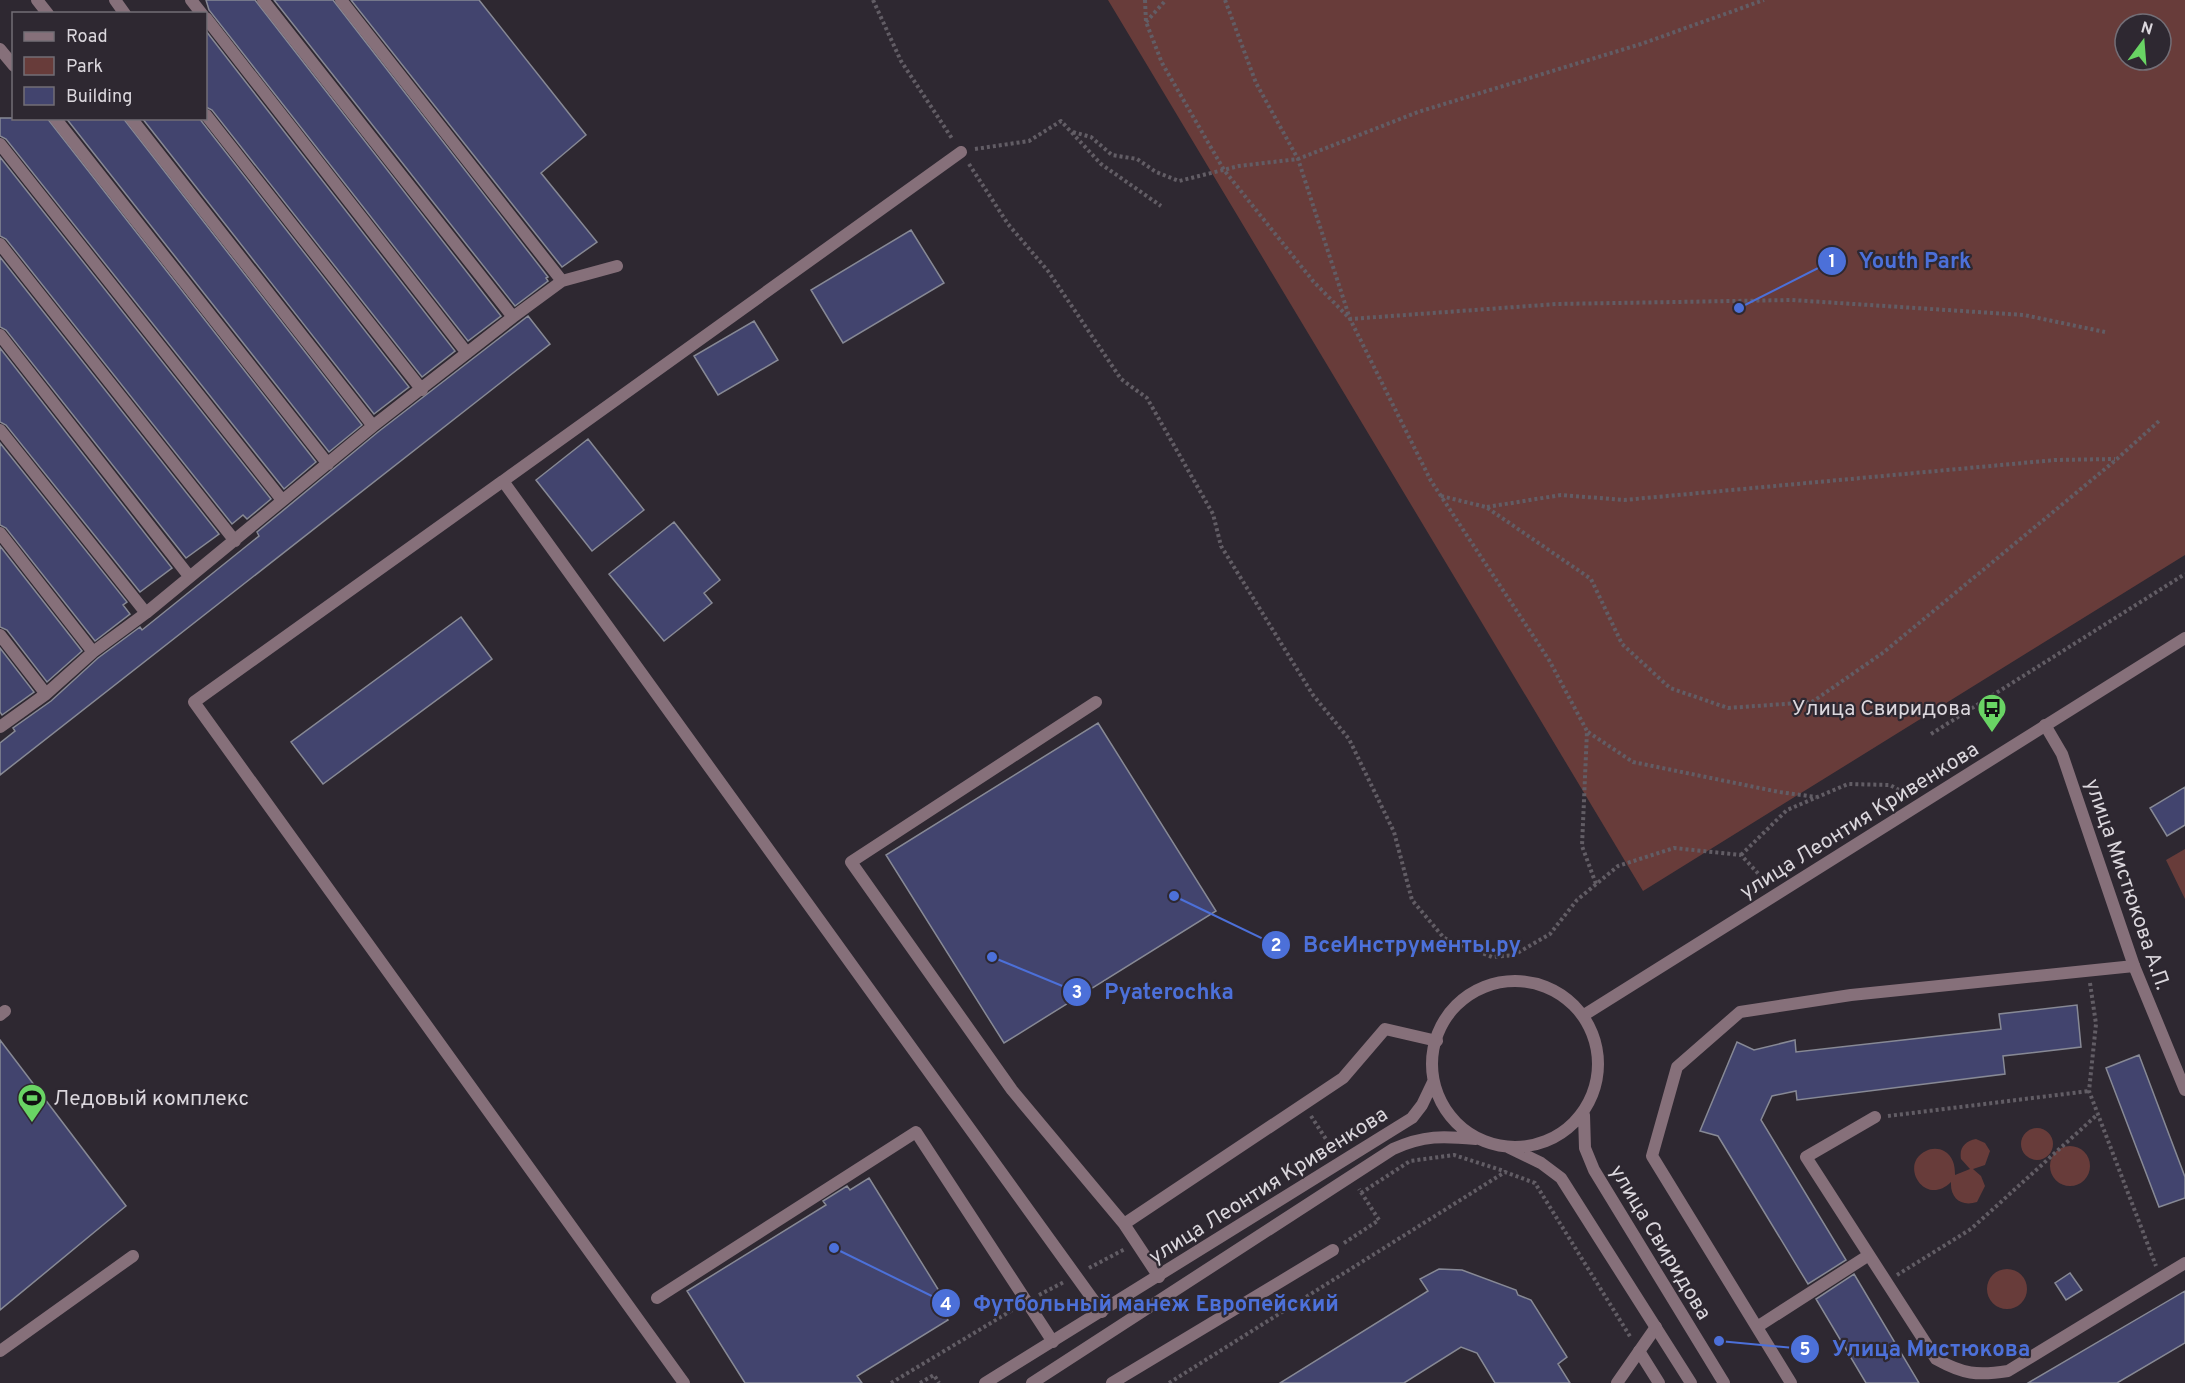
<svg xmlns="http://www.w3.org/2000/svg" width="2185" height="1383" viewBox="0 0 2185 1383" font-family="Overpass,sans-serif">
<rect width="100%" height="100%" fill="#2e2831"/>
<path fill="#683c3a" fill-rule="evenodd" d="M 1108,0 L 2185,0 L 2185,555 L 1643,891 ZM 2125,24 L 2161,24 L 2161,60 L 2125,60 Z
M 2185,849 L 2185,899 L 2166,860 Z
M2021 1144a16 16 0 1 1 32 0a16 16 0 1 1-32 0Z
M 1976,1139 L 1985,1143 L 1990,1151 L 1985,1165 L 1973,1169 L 1981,1176 L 1985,1186 L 1977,1202 C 1961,1207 1950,1198 1951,1182 C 1925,1208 1898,1164 1926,1151 C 1931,1148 1939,1148 1944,1151 C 1953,1156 1955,1165 1955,1175 L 1970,1169 L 1961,1159 C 1959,1148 1965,1141 1976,1139 Z
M2050 1166a20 20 0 1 1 40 0a20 20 0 1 1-40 0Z
M1987 1289a20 20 0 1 1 40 0a20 20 0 1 1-40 0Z"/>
<path fill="#42446e" stroke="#878995" stroke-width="1.5" d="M 206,0 L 255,0 L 501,316 L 468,341 L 209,10 Z
M 274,0 L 333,0 L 548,277 L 546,278 L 548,281 L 515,306 Z
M 351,0 L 479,0 L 586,135 L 541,173 L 597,242 L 562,267 Z
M 206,31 L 455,351 L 422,377 L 212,110 L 206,107 Z
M 0,118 L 47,118 L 316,462 L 284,489 L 6,139 L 0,136 Z
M 66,118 L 123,118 L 362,425 L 329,452 Z
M 142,118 L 199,118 L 409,387 L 374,414 Z
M 0,157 L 271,499 L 247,519 L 243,515 L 232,524 L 6,239 L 0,236 Z
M 911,230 L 944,283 L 843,343 L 811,290 Z
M 0,257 L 219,534 L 186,558 L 6,330 L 0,327 Z
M 528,316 L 550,344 L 0,775 L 0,743 L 15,731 L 13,728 L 51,701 L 98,658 L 140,627 L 142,630 L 259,536 L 257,532 L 378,432 Z
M 754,321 L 778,360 L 718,395 L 694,356 Z
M 0,348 L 172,568 L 140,592 L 6,425 L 0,422 Z
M 588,439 L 644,510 L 592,551 L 536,480 Z
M 0,443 L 127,602 L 123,605 L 130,614 L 95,641 L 6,528 L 0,525 Z
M 674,522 L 720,580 L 704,593 L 712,603 L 664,641 L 609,574 Z
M 0,546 L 82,651 L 47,682 L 7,630 L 0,627 Z
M 461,617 L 492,659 L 323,784 L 291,742 Z
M 0,648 L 34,692 L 2,715 L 0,712 Z
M 1098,723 L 1216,911 L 1004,1043 L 886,855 Z
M 2185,787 L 2185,825 L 2167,836 L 2150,808 Z
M 2077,1005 L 2081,1047 L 2003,1056 L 2005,1074 L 1797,1100 L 1796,1091 L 1772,1096 L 1761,1120 L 1846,1260 L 1808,1284 L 1718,1136 L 1700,1131 L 1737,1042 L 1754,1050 L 1795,1040 L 1796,1052 L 2001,1029 L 1999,1014 Z
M 0,1040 L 126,1206 L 0,1310 Z
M 2139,1055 L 2185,1177 L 2185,1198 L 2159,1207 L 2106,1068 Z
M 869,1178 L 941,1294 L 934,1298 L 948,1320 L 857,1376 L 862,1383 L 745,1383 L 687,1291 L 826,1205 L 823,1201 L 847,1186 L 850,1190 Z
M 1439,1269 L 1462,1270 L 1516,1290 L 1518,1295 L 1531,1300 L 1567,1357 L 1558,1364 L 1570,1383 L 1495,1383 L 1477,1353 L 1461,1347 L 1404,1383 L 1280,1383 L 1428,1291 L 1420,1279 Z
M 2070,1273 L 2082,1290 L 2066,1300 L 2055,1283 Z
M 1854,1274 L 1919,1383 L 1866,1383 L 1816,1299 Z
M 2185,1291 L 2185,1343 L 2117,1383 L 2028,1383 Z"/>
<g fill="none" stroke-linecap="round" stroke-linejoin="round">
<path stroke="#625d65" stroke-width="4" stroke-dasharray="3 3" stroke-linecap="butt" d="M 873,0 L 901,61 L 953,140
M 1145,0 L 1146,22 L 1162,63 L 1224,170 L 1313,281 L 1350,319 L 1557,304 L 1792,300 L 2024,315 L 2105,332
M 1225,0 L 1256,83 L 1298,159 L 1350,319 L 1431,481 L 1549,660 L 1587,731 L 1582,846 L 1596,884
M 1146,22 L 1166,0
M 1073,132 L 1091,137 L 1112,155 L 1137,159 L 1156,172 L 1179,181 L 1239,166 L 1298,159 L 1418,112 L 1641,44 L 1764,0
M 975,149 L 1029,141 L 1061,121 L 1101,164 L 1161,206
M 969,164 L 1008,224 L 1048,271 L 1121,379 L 1147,398 L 1213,514 L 1221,546 L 1313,695 L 1349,739 L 1394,832 L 1412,900 L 1444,938 L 1492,957 L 1514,955 L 1550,934 L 1577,900 L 1618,866 L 1674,848 L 1741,855 L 1767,883
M 1441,496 L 1486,507 L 1591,579 L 1622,644 L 1670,688 L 1728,708 L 1812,702 L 1884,652 L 2117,459 L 2159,421
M 1487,507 L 1561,495 L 1624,500 L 2055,460 L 2115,459
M 1588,732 L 1633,762 L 1779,792 L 1816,797
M 1931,734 L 2185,574
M 1741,855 L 1787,810 L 1848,784 L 1890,785 L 1908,795
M 2090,983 L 2096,1024 L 2089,1091 L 2156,1266
M 1311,1116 L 1333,1150
M 1888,1116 L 2089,1091
M 1361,1193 L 1410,1161 L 1454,1155 L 1504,1171
M 1344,1243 L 1379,1220 L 1359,1189
M 1089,1268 L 1125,1249
M 1897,1275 L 1971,1229 L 2098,1114
M 1039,1295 L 1064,1282
M 891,1383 L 1014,1309
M 920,1383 L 934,1375 L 939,1383
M 1169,1383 L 1505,1172 L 1535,1183 L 1631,1338"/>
<path stroke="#86707a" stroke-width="12" d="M 37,0 L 48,14
M 115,0 L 125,14
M 191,0 L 202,14
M 263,0 L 513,317
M 341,0 L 562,281
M 206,18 L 467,353
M 0,49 L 14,66
M 206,115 L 422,390
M 55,118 L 328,464
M 131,118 L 373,426
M 0,144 L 282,500
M 961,152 L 503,481 L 1102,1312
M 0,244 L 235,541
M 0,335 L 189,576
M 0,430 L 146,613
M 503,481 L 194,702 L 684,1383
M 0,533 L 93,652
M 0,635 L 46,694
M 1096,702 L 851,862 L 1012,1090 L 1124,1224
M 0,727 L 46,694 L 93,652 L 146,613 L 373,426 L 513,317 L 562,281 L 617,266
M 0,1015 L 5,1011
M 1875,1117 L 1806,1157 L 1936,1359 C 1963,1374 1977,1376 2008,1371 L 2185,1263
M 1159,1277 L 1124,1224 L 1343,1078 L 1385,1029 L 1437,1041
M 657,1298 L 916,1132 L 1053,1342
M 1757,1327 L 1869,1255
M 0,1351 L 133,1256
M 1639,1351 L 1659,1383
M 1112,1383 L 1333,1250
M 1791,1383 L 1652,1156 L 1677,1067 L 1740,1012 L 1851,995 L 2134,966"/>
<path stroke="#86707a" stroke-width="12" d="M 2045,725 L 2062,754 L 2134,966 L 2185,1090
M 1617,1383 L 1656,1327"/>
<path stroke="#86707a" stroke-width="12" d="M1432 1064a83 83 0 1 1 166 0a83 83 0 1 1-166 0Z
M 1584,1015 L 2185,638
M 1584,1115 L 1585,1148 L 1594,1170 L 1724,1383
M 1508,1147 L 1541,1163 L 1561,1178 L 1691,1383
M 985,1383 L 1412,1118 L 1422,1105 L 1433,1082
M 1032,1383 L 1393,1149 C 1424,1135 1443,1136 1476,1139"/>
</g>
<defs>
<g id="bus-pin" transform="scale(1.5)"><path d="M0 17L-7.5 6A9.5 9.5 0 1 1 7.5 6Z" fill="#69d464" stroke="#2e2831"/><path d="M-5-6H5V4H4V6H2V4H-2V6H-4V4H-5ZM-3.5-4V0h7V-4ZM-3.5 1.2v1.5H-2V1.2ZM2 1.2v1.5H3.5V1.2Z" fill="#111"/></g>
<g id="stadium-pin" transform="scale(1.5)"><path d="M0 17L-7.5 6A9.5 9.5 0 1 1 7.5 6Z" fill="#69d464" stroke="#2e2831"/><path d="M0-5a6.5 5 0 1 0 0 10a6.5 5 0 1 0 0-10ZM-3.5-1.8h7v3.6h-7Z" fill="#111"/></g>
</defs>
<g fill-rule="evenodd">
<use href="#bus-pin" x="1992" y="708"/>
<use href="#stadium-pin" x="32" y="1098"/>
</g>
<g text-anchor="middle" stroke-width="4.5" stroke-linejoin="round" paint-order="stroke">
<g font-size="21" fill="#dbd7dd" stroke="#2e2831" text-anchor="end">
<text x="1971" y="715">Улица Свиридова</text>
<text x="53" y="1105" text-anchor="start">Ледовый комплекс</text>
</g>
<g font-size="21" fill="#dbd7dd" stroke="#2e2831">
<text transform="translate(1859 820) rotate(-32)" y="7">улица Леонтия Кривенкова</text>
<text transform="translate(2128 884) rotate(71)" y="7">улица Мистюкова А.П.</text>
<text transform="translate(1268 1185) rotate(-32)" y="7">улица Леонтия Кривенкова</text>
<text transform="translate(1661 1242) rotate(59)" y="7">улица Свиридова</text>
</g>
</g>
<path fill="none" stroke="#4c70d9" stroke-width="2" d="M1739 308L1832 261M1174 896L1276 945M992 957L1077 992M834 1248L946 1303M1719 1341L1805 1349"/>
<g fill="#4c70d9" stroke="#2e2831" stroke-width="2">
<circle cx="1739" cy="308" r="6"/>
<circle cx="1174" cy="896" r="6"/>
<circle cx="992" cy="957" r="6"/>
<circle cx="834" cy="1248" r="6"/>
<circle cx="1719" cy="1341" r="6"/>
<circle cx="1832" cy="261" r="15"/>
<circle cx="1276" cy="945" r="15"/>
<circle cx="1077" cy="992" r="15"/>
<circle cx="946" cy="1303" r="15"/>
<circle cx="1805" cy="1349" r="15"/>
</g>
<g font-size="18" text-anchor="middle" font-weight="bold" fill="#fff">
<text x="1832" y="267">1</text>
<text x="1276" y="951">2</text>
<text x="1077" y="998">3</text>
<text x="946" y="1310">4</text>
<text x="1805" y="1355">5</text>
</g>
<g font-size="22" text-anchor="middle" font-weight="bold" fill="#4c70d9" stroke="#2e2831" stroke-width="4.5" stroke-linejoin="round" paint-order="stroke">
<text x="1915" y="268">Youth Park</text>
<text x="1412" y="952">ВсеИнструменты.ру</text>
<text x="1169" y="999">Pyaterochka</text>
<text x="1156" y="1311">Футбольный манеж Европейский</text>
<text x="1931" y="1356">Улица Мистюкова</text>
</g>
<rect x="12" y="12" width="195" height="108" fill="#2e2831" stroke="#736e76" stroke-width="1.5"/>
<rect x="24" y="32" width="30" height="9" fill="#86707a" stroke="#736e76" stroke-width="1.5"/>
<text x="66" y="42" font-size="18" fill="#dbd7dd">Road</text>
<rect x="24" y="57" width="30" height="18" fill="#683c3a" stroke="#736e76" stroke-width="1.5"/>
<text x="66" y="72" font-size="18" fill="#dbd7dd">Park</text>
<rect x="24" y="87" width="30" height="18" fill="#42446e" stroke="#736e76" stroke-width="1.5"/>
<text x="66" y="102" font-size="18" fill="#dbd7dd">Building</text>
<g transform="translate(2143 42) rotate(16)"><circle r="28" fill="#2e2831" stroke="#736e76" stroke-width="1.5"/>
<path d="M0-4.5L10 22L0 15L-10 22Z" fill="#69d464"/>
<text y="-9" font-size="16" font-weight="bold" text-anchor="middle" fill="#dbd7dd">N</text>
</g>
</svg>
